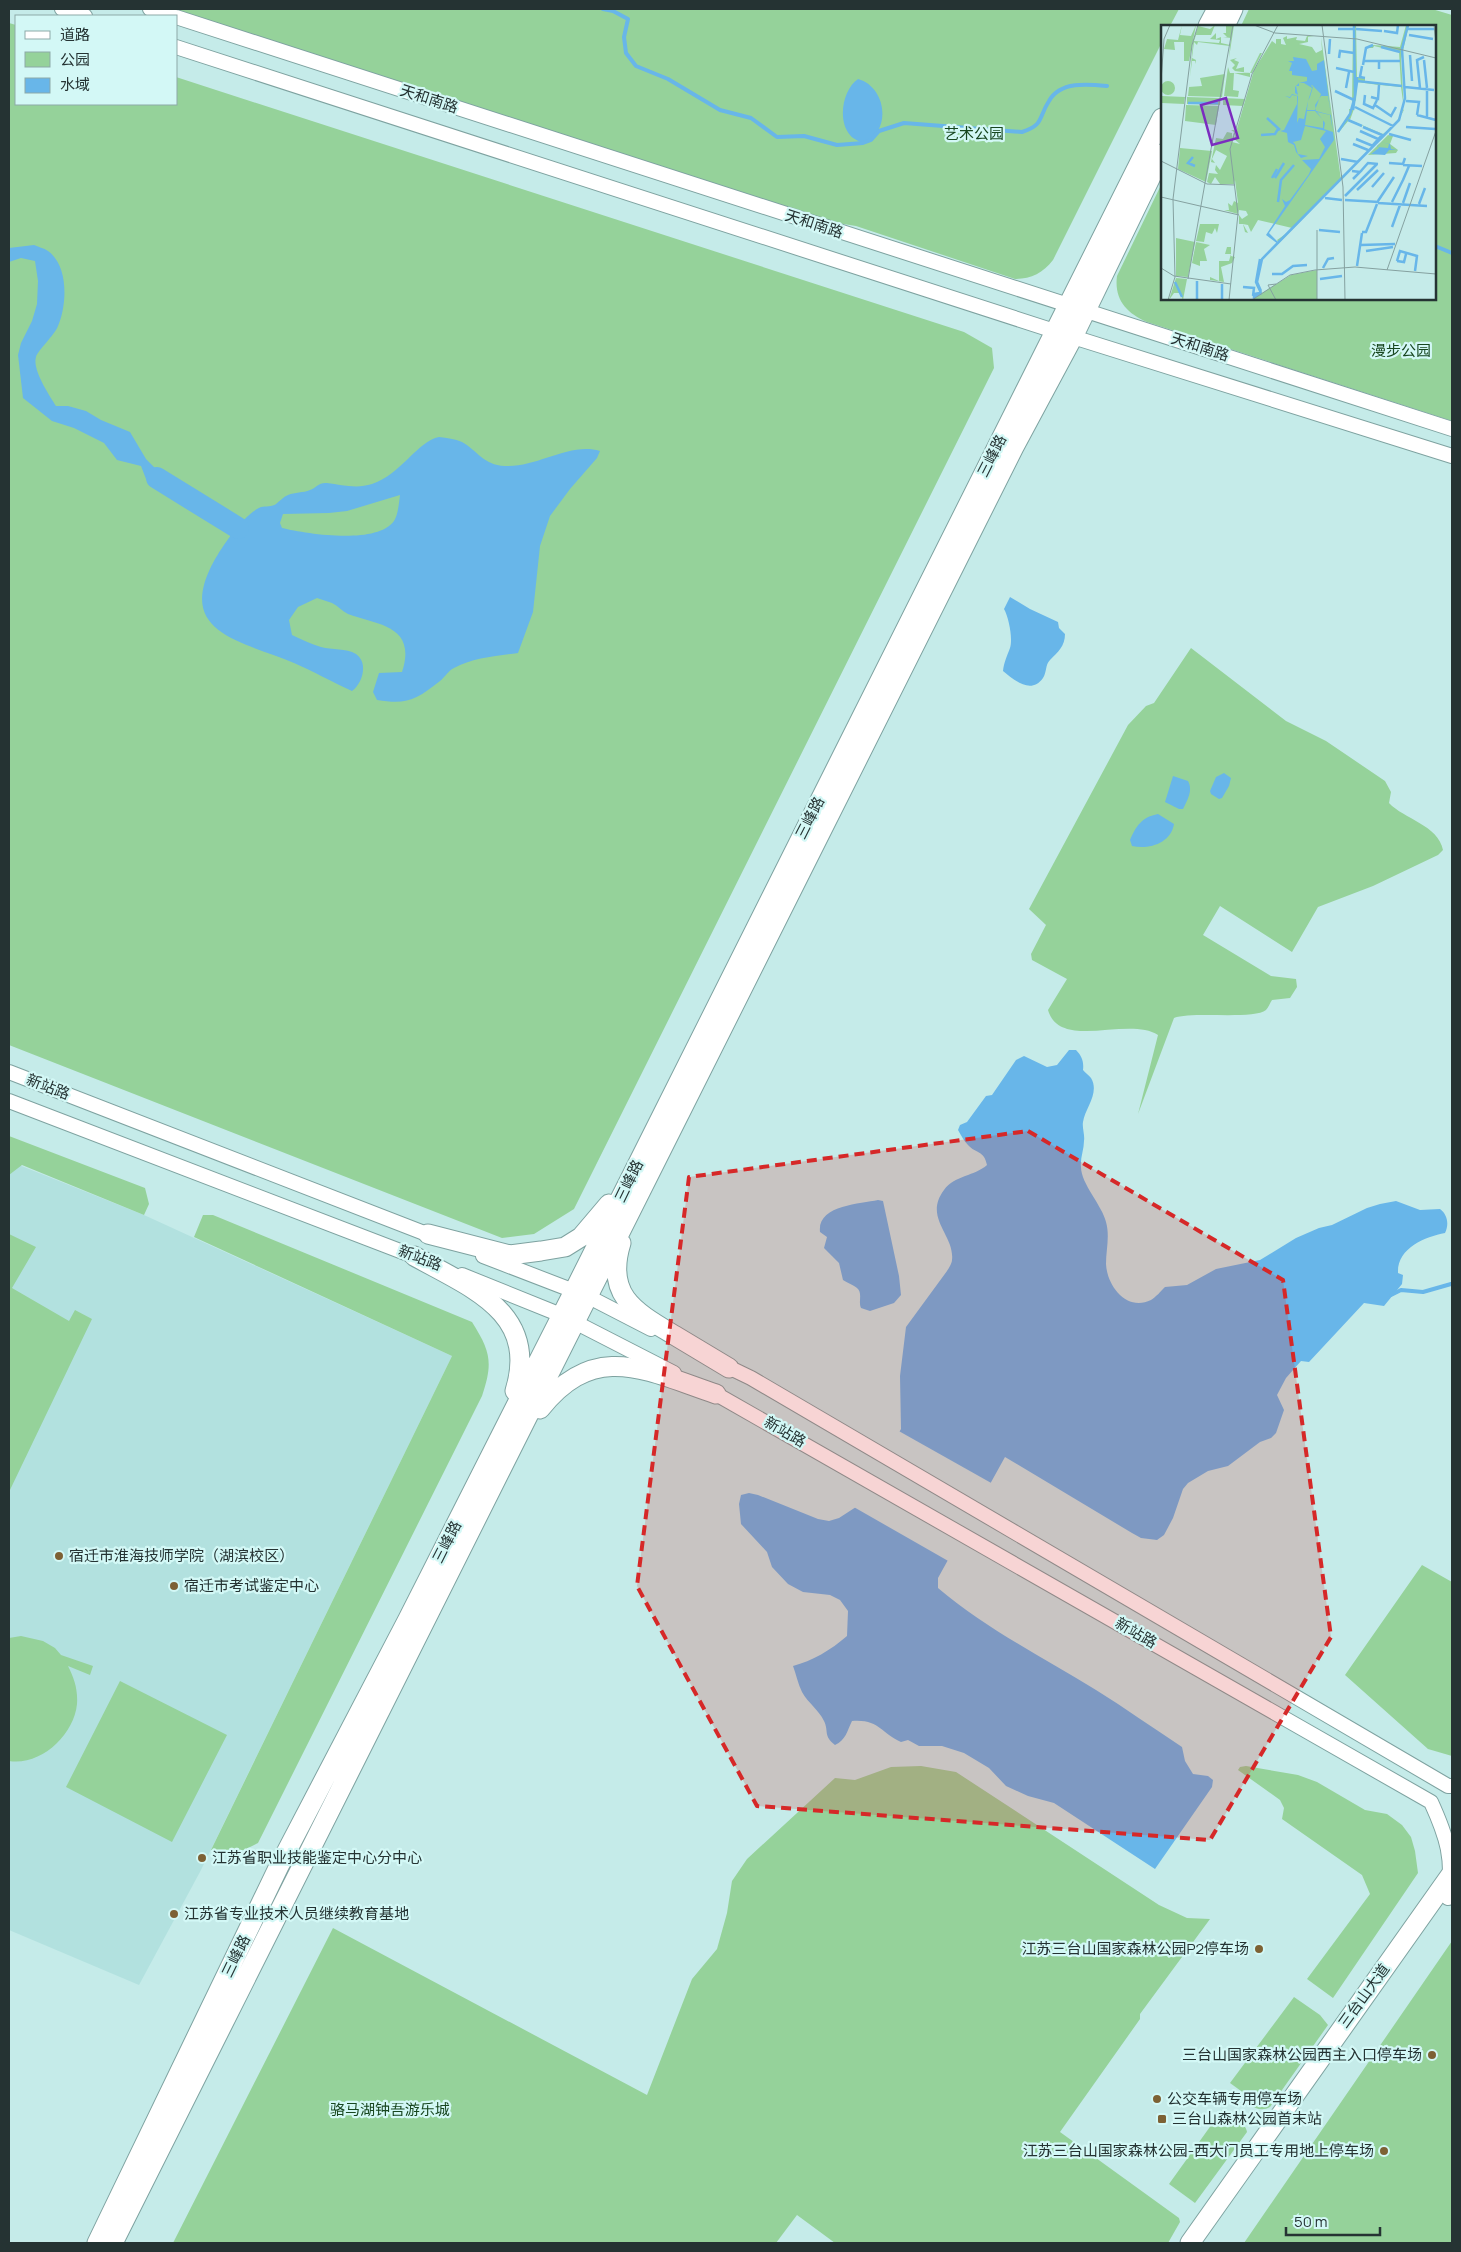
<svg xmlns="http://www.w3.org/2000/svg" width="1461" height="2252" viewBox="0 0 1461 2252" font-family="Manrope,'Noto Sans SC',sans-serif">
<rect width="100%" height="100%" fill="#c5ebe9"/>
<path fill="#b2e1df" d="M 9,1161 L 144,1215 L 452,1356 L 201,1870 L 139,1985 L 9,1930 Z"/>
<path fill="#95d29a" d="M 162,9 L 1179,9 L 1170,26 L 1162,26 L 1162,42 L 1053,260 C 1043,273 1031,279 1015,279 L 856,226 L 812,219 Z
M 1249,9 L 1432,9 L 1452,15 L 1452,421 L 1147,322 C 1126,313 1114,299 1117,276 L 1162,183 L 1162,299 L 1435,299 L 1435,26 L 1241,26 Z
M 9,23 L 16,25 L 16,104 L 176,104 L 176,77 L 964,332 L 992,348 L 994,368 L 574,1209 L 534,1234 L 502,1238 L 9,1045 Z
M 1191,648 L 1286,721 L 1326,741 L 1385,781 L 1391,792 L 1389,803 C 1404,819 1438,825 1443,850 L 1438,855 L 1373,886 L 1318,907 L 1292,952 L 1220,906 L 1203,935 L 1271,976 L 1296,979 L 1297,987 L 1290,998 L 1272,1000 C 1270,1003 1268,1008 1266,1010 C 1254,1020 1192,1011 1174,1018 L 1138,1114 L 1158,1035 C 1128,1016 1060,1051 1048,1010 L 1067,979 L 1032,960 L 1031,954 L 1046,925 L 1029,909 L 1128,725 L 1146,706 L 1154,703 Z
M 9,1136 L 145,1188 L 149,1204 L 144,1215 L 22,1165 L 9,1175 Z
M 203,1215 L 213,1215 L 472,1322 C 491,1352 493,1363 482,1396 L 258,1843 C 240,1853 231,1855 211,1850 L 452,1356 L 194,1237 Z
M 9,1234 L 36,1247 L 12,1288 L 69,1321 L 75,1310 L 92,1319 L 9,1492 Z
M 1422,1565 L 1452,1582 L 1452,1756 L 1428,1749 L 1345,1675 Z
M 21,1636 L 43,1641 L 55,1648 L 61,1655 L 93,1666 L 90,1675 L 68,1666 C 74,1678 78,1689 77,1704 C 74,1735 41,1766 9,1761 L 9,1638 Z
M 120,1681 L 227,1735 L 172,1842 L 66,1787 Z
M 921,1766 L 956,1772 L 1159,1905 L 1187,1918 L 1210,1919 L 1140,2014 L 1140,2019 L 1060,2132 L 1179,2218 L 1180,2222 L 1168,2243 L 835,2243 L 797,2215 L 776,2243 L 173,2243 L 333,1928 L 647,2095 L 692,1979 L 717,1949 L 727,1913 L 732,1881 L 747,1859 L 835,1778 L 855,1780 L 891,1767 Z
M 1246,1766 L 1298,1775 L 1317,1782 L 1365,1810 L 1387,1814 L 1402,1825 L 1411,1837 L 1415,1851 L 1418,1873 L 1333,1998 L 1307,1979 L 1370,1894 L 1362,1875 L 1282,1819 L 1284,1808 L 1280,1800 L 1238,1770 L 1240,1767 Z
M 1452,1941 L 1452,2243 L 1244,2243 Z
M 1294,1997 L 1320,2015 L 1328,2025 L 1270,2107 C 1258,2114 1248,2103 1238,2097 L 1241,2091 L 1230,2083 Z
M 1222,2110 C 1230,2116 1246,2122 1247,2132 L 1195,2203 L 1169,2184 Z"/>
<path fill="#68b6e9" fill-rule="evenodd" d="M 858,79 C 887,87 892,132 863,143 C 859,141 853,139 850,135 C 837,120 843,89 858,79 Z
M 34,245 C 38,247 44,248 48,251 C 69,266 67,305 58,326 C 54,336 38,350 36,357 C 32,370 50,396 56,406 L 68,406 L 86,411 L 101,420 L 130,432 L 146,459 L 159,472 L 155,482 L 146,479 L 141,466 L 117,460 L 104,443 L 74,428 L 52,421 L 23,398 L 18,355 L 21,343 L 32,321 L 37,304 L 38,281 L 35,261 L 21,258 L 9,262 L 9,248 Z
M 439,437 C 447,438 455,439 462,442 C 478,451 483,465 505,466 C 537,468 569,442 600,451 L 597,458 L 570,489 L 550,516 L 540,546 L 533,612 L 518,653 C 497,656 472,658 454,668 C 449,670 445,677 440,681 C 416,700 407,705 377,700 L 373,692 L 379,673 L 402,672 C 417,626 379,625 348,614 C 342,611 338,606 332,603 C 327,601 322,600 317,598 L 298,607 L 289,620 L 292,635 C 301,639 311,644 321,647 C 332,650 346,648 356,654 C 369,663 362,684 352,691 C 332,682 313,671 294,663 C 243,641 174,634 214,561 C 223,545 244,514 261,507 C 266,506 272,507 276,504 C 280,501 283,497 288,495 C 295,492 303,493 310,490 C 316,488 319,482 327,483 C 342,485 357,489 372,484 C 400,475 418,441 439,437 ZM 400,495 C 399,503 398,515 394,521 C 377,545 307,534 282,528 L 280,523 L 283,514 L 329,513 L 347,511 Z
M 1010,597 L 1030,609 L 1058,622 L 1059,628 L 1065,634 C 1065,646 1058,652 1050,660 C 1045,665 1047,672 1043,678 C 1031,695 1014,680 1003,671 C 1004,662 1007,656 1010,648 C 1013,639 1009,618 1004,609 Z
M 1224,773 L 1231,778 L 1229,786 L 1222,798 L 1219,799 L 1211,794 L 1210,791 L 1216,777 Z
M 1173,776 L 1188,781 C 1193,790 1188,799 1183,809 L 1179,809 L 1165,802 Z
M 1158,814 L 1174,824 C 1171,843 1149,850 1132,846 L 1130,840 C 1136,826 1142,817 1158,814 Z
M 1069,1050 L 1076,1050 C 1082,1056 1084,1062 1083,1070 C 1085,1073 1089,1075 1091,1078 C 1100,1093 1085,1108 1083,1122 C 1082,1128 1085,1135 1084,1141 C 1084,1150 1080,1158 1081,1167 C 1081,1184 1102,1205 1106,1222 C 1110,1236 1106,1250 1106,1264 C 1107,1286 1127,1312 1151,1300 C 1156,1297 1161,1291 1165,1287 L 1187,1285 L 1216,1269 L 1260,1260 L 1296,1238 L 1319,1228 L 1332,1225 L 1367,1208 L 1380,1204 L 1396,1201 L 1420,1210 L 1440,1209 C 1448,1215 1449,1225 1445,1233 C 1425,1237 1397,1248 1398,1273 L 1403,1275 L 1402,1284 L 1384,1306 L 1364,1303 L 1309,1362 L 1301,1361 L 1286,1378 L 1277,1395 L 1284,1410 L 1276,1433 L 1271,1438 L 1260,1442 L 1228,1466 L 1208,1471 L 1188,1483 L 1183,1489 L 1173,1518 L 1164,1535 L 1157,1540 L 1141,1538 L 1132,1533 L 1005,1457 L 938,1578 L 938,1588 C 986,1629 1043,1657 1096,1690 C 1125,1708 1153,1728 1182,1747 L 1185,1761 L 1193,1774 L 1208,1776 L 1213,1780 L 1212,1787 L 1155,1869 L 1054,1803 L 1028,1796 L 1006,1786 L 989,1768 L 964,1753 L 942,1746 L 919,1746 L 908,1740 L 901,1742 C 880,1733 880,1719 852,1721 C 847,1731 846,1740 835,1745 C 823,1736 829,1731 824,1721 C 819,1710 808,1703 802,1692 C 798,1684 796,1674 793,1666 C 812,1661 831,1650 847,1636 L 848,1611 L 840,1600 L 830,1595 L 803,1592 L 788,1584 L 772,1567 L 767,1552 L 741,1524 L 739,1504 L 741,1495 L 749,1493 L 758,1495 L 818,1519 L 829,1521 L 839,1518 L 856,1507 L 901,1429 L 900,1376 L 906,1327 L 947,1271 C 949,1268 952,1263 952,1260 C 955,1235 923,1218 944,1190 C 955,1175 975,1176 987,1165 C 984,1150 976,1154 968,1145 C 964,1141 961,1135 958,1130 L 960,1125 L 967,1122 L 986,1096 L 992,1095 L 1016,1060 L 1024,1056 L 1047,1067 L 1057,1065 Z
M 878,1200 L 883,1201 L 899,1276 L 901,1295 L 894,1303 L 870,1311 L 861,1308 C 858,1302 863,1293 857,1288 C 854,1285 847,1283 843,1280 L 839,1263 L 824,1248 L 827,1237 L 820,1232 C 817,1205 860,1204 878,1200 Z"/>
<path fill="#c5ebe9" d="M 897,1430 L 993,1484 L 950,1562 L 852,1506 Z"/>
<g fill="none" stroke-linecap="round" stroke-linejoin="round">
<path stroke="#68b6e9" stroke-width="4" d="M 603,9 L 613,11 L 628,19 L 624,37 L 626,53 L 636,66 L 668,79 L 720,110 L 751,118 L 777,137 L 804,136 L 837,145 L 863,143 L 871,140 L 879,131 L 904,123 L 1022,132 C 1044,125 1038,118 1049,101 C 1060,81 1088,84 1107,86
M 1435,246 L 1452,253
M 1391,1295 L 1401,1290 L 1423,1292 L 1451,1284"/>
<path stroke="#68b6e9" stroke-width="22" d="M 157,478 L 238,528"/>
<g stroke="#7ea2a0" stroke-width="16">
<path id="minor" d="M 62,9 L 85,16
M 150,9 L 173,16
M 176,17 L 1452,429
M 176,47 L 1073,337 L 1452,456
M 9,1072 L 437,1238
M 9,1101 L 421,1259
M 483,1256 L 587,1296 L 651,1329
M 462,1275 L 561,1315 L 674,1373
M 722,1364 L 751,1378 L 1448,1786 L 1452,1786
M 709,1390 L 1431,1802 C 1447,1837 1454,1859 1448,1898"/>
</g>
<g stroke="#7ea2a0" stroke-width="21">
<path id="major" d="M 1208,26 L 1217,9
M 1225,26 L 1233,9
M 428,1234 L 510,1255 L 541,1251 L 565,1247 L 581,1237 L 609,1204
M 621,1243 C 605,1295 634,1311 674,1335 C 692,1346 711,1357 729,1368
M 414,1256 C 471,1288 539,1312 515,1391
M 540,1409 C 595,1340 645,1370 716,1394
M 97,2243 L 279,1866 L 408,1619 L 574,1291 L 1162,118
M 113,2243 L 1014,447 L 1073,337 L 1162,154
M 1190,2243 L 1452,1873"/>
</g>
<use href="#minor" stroke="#fff" stroke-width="14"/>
<use href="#major" stroke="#fff" stroke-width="19"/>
</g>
<path fill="#d62828" fill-opacity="0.2" stroke="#d62828" stroke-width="4" stroke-dasharray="10 6" stroke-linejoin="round" d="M 1028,1131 L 1283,1280 L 1331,1637 L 1210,1840 L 757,1806 L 637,1586 L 689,1177 Z"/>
<g fill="#7d6134" stroke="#d3f8f6" stroke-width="2">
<circle cx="59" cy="1556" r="5"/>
<circle cx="174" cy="1586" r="5"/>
<circle cx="202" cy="1858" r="5"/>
<circle cx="174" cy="1914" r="5"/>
<circle cx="1259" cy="1949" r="5"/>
<circle cx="1432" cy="2055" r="5"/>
<circle cx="1157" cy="2099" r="5"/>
<rect x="1157" y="2114" width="10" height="10" rx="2.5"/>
<circle cx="1384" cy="2151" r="5"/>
</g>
<g text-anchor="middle" stroke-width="4.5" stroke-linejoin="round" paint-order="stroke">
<g font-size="15" fill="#253333" stroke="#d3f8f6">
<text transform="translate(429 99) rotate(18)" y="5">天和南路</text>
<text transform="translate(814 224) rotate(18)" y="5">天和南路</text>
<text transform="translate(1200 347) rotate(18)" y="5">天和南路</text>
<text transform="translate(992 456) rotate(-63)" y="5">三峰路</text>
<text transform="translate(810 818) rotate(-63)" y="5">三峰路</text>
<text transform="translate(48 1087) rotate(21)" y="5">新站路</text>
<text transform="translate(629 1181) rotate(-64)" y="5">三峰路</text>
<text transform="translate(420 1258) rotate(21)" y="5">新站路</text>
<text transform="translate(785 1432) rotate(30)" y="5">新站路</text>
<text transform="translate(447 1542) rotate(-63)" y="5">三峰路</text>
<text transform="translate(1136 1633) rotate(30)" y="5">新站路</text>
<text transform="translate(236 1956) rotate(-64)" y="5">三峰路</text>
<text transform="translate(1364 1996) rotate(-54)" y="5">三台山大道</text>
</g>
<g font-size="15" fill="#17461f" stroke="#d3f8f6">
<text x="974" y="139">艺术公园</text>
<text x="1401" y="356">漫步公园</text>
<text x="390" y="2115">骆马湖钟吾游乐城</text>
</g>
<g font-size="15" fill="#253333" stroke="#d3f8f6" text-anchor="start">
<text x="69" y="1561">宿迁市淮海技师学院（湖滨校区）</text>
<text x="184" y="1591">宿迁市考试鉴定中心</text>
<text x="212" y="1863">江苏省职业技能鉴定中心分中心</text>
<text x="184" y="1919">江苏省专业技术人员继续教育基地</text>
<text x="1249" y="1954" text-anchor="end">江苏三台山国家森林公园P2停车场</text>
<text x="1422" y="2060" text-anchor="end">三台山国家森林公园西主入口停车场</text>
<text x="1167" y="2104">公交车辆专用停车场</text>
<text x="1172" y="2124">三台山森林公园首末站</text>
<text x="1374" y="2156" text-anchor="end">江苏三台山国家森林公园-西大门员工专用地上停车场</text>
</g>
</g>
<g transform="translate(1161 25)">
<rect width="275" height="275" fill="#c5ebe9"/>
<path d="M 21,0 L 19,10 L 30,11 L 35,0 L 28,36 L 23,36 L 23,17 L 13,17 L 14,25 L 3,24 L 6,14 L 17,15 ZM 54,0 L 50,10 L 35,10 L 33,16 L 58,18 L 59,15 L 49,14 L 55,8 L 55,14 L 60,12 L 60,18 L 69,20 L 70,13 L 62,12 L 66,12 L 62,8 L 65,8 L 65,0 L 73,0 L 68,33 L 69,21 L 37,17 L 36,20 L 33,17 L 31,33 L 35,35 L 34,39 L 34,36 L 31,36 L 29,52 L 32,16 L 37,1 L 49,4 ZM 192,0 L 195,0 L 196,52 L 204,53 L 204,57 L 240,60 L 238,27 L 213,21 L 212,23 L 205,23 L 203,31 L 205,22 L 212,20 L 239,22 L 245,0 L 248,0 L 240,34 L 243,85 L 235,99 L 219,116 L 223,110 L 188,95 L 178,107 L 189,90 L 188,84 L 193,84 L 189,95 L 222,109 L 233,101 L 243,84 L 240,62 L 219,60 L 218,63 L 218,60 L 196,57 L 195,75 L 191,81 ZM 126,11 L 126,14 L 136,12 L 135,15 L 144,16 L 146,11 L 153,12 L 147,12 L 147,17 L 138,19 L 151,22 L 155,28 L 161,25 L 160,12 L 180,155 L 118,218 L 116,215 L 129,206 L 136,198 L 131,203 L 97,195 L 90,207 L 87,200 L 82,199 L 87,208 L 84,207 L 82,199 L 78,199 L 78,190 L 81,194 L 87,190 L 85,186 L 78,185 L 77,189 L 63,185 L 68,185 L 67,178 L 71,181 L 73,176 L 77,178 L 74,155 L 73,159 L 59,159 L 54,152 L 50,159 L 46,157 L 48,148 L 57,149 L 54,145 L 55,140 L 59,145 L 66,131 L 55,125 L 51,134 L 54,138 L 50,137 L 55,113 L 62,114 L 66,107 L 71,108 L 71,113 L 73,107 L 70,105 L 73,105 L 74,106 L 71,117 L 79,119 L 73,114 L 93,45 L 111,16 L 115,19 L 115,14 L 120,14 L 120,19 L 125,20 L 122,13 ZM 99,28 L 101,28 L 91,48 L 89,48 L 89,52 L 73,48 L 72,65 L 78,66 L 77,72 L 63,71 L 67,42 L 69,48 L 88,48 L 74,46 L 71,43 L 74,40 L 69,35 L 76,33 L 73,35 L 78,37 L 75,44 L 83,42 L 83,47 L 89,48 ZM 64,49 L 61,72 L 27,71 L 29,54 L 28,62 L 41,61 L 39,53 ZM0 63a7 7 0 1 1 14 0a7 7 0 1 1-14 0ZM 1,71 L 24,72 L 23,79 L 1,78 ZM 26,72 L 57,73 L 60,73 L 59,80 L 29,79 L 26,79 ZM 62,73 L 84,74 L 82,81 L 62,80 ZM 25,80 L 58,81 L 55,100 L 24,96 ZM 227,110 L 232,111 L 229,119 L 237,125 L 235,128 L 207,130 ZM 19,123 L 51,126 L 45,157 L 17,144 ZM 39,199 L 58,199 L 56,208 L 54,203 L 51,209 L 45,207 L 43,217 L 35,216 ZM 15,213 L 34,217 L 27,252 L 15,251 ZM 35,217 L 49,220 L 43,224 L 46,236 L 39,236 L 39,241 L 31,238 ZM 66,222 L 70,222 L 70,231 L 74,232 L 71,238 L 60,242 L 63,257 L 49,255 L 49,252 L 58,256 L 58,236 L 68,236 L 70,229 L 64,229 ZM 106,228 L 100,235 L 96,256 L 101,268 L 130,250 L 156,245 L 156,275 L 91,275 L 100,269 L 95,260 L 96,251 L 99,235 ZM 15,253 L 26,254 L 22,275 L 19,268 L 13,268 L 8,275 Z" fill="#95d29a"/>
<path d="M 132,32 L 145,34 L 151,46 L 156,45 L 156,39 L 163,35 L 173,115 L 108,208 L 118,218 L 117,219 L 105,210 L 124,181 L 121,174 L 125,177 L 129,175 L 148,149 L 150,144 L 141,135 L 158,134 L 164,122 L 159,114 L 165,106 L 144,101 L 140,115 L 132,117 L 134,119 L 137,129 L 147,131 L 140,133 L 135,127 L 133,120 L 127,117 L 126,108 L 119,106 L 123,105 L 136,79 L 136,71 L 131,70 L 129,73 L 124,71 L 129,72 L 131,69 L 137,71 L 136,98 L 138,93 L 143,94 L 147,76 L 146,85 L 154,85 L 160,69 L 151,60 L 150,61 L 152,62 L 149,72 L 147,76 L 151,63 L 143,58 L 138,58 L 138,61 L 135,61 L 137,70 L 134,68 L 134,62 L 138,58 L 146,56 L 146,52 L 131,50 L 131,46 L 128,46 L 131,38 L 127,36 L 133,36 ZM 160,71 L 167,71 L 170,90 L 155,86 L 154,80 ZM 146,86 L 154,86 L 162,95 L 162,103 L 144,100 ZM 156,87 L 169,90 L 172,107 L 163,104 L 164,98 ZM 220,117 L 229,119 L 230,124 L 236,125 L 228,125 L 224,130 L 210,129 L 218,123 L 216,121 L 219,118 L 216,122 L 227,123 L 228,119 Z" fill="#68b6e9" fill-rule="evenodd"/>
<path fill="none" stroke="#68b6e9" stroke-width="2.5" d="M 177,4 L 193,4M 195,4 L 221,6M 246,4 L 273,4M 223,6 L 236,8 L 237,0M 248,10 L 272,14M 220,22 L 239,27M 168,29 L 169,14M 249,30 L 251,56M 178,33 L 179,26 L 193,28M 263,35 L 266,63M 203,36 L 218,36 L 218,44M 219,36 L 239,36M 202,40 L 205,23 L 212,20M 201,41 L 199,52 L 204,53M 175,43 L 193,47M 196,52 L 196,56 L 241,61M 244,62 L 273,65M 185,63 L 188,47M 259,63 L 256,35 L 263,32M 174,66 L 193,75M 204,70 L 203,79 L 212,83 L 216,75M 210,72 L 217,74 L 218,60M 245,76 L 258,77 L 256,90M 27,78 L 57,78M 214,80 L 230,91 L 235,82M 194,82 L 232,101M 192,85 L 196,57M 256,90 L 275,95M 106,93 L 119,105M 266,93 L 266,66M 187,95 L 201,101M 202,102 L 221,110 L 211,121M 245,102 L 274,104M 199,106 L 217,114M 177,107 L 189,89 L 194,71 L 193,0M 228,109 L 250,115M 100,110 L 114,109 L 117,104M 195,114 L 212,121M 192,119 L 207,125M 32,132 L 27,138 L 34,141M 180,134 L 197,137M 228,138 L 242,139 L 244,133M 242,140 L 261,141M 115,146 L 111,153 L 116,144M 191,146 L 199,147 L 192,154M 199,147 L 207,138 L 217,139M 114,153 L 123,138M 242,155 L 248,141M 211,162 L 223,148M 196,165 L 217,145M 184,171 L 216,139M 164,173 L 181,175M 184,175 L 218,177M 217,176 L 233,152M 117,177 L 120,155 L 133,140M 231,177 L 242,155M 217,178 L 266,181M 242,178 L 249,158M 258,179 L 264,163M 231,202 L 239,180M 158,205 L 179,207M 201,207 L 205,207 L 216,179M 200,220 L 234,219M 205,226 L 232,222M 99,234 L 95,257 L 100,268M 236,236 L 239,226 L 256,231 L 254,246M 236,236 L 243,237 L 245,229M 196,241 L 201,208M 162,243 L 167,234 L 173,233M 111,249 L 121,249 L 132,241 L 146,240M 159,254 L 181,251M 14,257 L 21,272M 61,259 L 61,275M 82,262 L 93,263 L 92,271M 100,266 L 96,257 L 101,234 L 238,95 L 244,73 L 241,24 L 247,0M 98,268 L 99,269 L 93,272 L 93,269 ZM 36,275 L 36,256"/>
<path fill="none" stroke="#85a1a0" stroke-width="1" d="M 93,0 L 114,8M 161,0 L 182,162 L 184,275M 273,0 L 275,17M 114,8 L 196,14 L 275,33M 0,56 L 3,14 L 9,0M 275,59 L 275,78M 0,136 L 46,159 L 74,160M 0,172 L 78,190M 156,205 L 156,275M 0,243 L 13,251 L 70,259M 226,245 L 275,106M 27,254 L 72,0M 7,275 L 14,252 L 12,174 L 31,20 L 37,0M 68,275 L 77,189 L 69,124 L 91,49 L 117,0M 91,275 L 129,250 L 154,245 L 194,242 L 275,249M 115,275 L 107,260 L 115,259"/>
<path fill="#7b2cbf" fill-opacity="0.15" stroke="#7b2cbf" stroke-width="2.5" d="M 65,73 L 77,113 L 51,120 L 40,80 Z"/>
<rect width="275" height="275" fill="none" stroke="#253333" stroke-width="2.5"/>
</g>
<rect width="1461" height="2252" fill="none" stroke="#253333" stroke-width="20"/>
<rect x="15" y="15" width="162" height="90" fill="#d3f8f6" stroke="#8da9a8"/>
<rect x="25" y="31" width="25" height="8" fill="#ffffff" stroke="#8da9a8"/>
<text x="60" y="40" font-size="15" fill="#253333">道路</text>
<rect x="25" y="52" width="25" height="15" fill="#95d29a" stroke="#8da9a8"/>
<text x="60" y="65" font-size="15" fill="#253333">公园</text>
<rect x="25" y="78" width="25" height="15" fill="#68b6e9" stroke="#8da9a8"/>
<text x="60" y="90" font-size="15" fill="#253333">水域</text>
<path d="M1286 2227v8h94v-8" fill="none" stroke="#253333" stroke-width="2.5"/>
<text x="1294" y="2227" font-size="15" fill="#253333" stroke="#d3f8f6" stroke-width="4" paint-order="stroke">50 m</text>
</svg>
